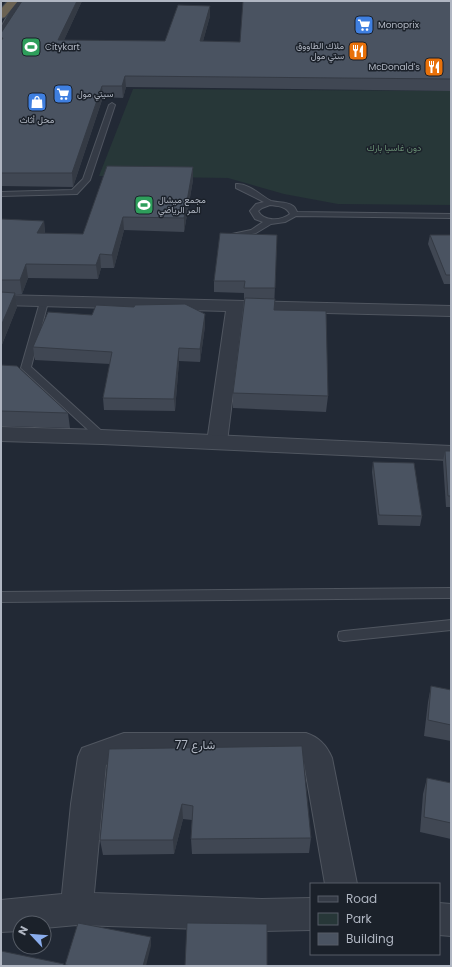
<svg xmlns="http://www.w3.org/2000/svg" width="452" height="967" viewBox="0 0 452 967" font-family="Poppins,Vazirmatn,sans-serif">
<rect width="100%" height="100%" fill="#222935"/>
<path fill="#273738" d="M 133,89 L 451,91 L 451,205 L 338,204 L 284,194 L 228,178 L 99,176 Z"/>
<g fill="none" stroke-linecap="round" stroke-linejoin="round">
<g stroke="#505660" stroke-width="2">
<path id="service" d="M 112,103 L 115,105 L 90,180 L 77,194 L 1,196 L 1,192 L 72,190 L 83,179 L 109,105 Z
M 236,184 C 249,183 261,196 271,201 C 278,203 287,201 293,206 C 295,207 296,210 297,212 L 451,214 L 451,218 L 296,216 L 285,222 L 271,224 L 256,233 L 235,238 L 232,238 L 232,234 L 251,230 L 263,222 L 255,219 L 250,211 L 256,204 L 264,202 L 236,188 ZM 270,205 C 278,206 286,206 290,214 C 281,221 264,222 258,211 L 262,208 Z
M 44,299 L 48,302 L 31,367 L 106,435 L 107,437 L 106,439 L 98,439 L 21,368 L 40,302 Z
M 451,588 L 451,598 L 1,602 L 1,592 Z
M 451,620 L 451,630 L 344,641 L 339,640 L 338,636 L 339,632 L 344,631 Z"/>
</g>
<g stroke="#505660" stroke-width="2">
<path id="minor" d="M 1,295 L 451,306 L 451,316 L 243,311 L 227,442 L 224,447 L 217,449 L 210,447 L 207,442 L 226,311 L 1,305 Z
M 124,733 L 306,733 C 319,737 327,746 332,758 L 357,884 L 325,884 L 304,763 L 299,757 L 125,757 L 106,765 L 94,893 L 262,899 L 311,898 L 311,930 L 262,931 L 77,925 L 44,928 L 44,923 L 20,923 L 20,931 L 1,932 L 1,900 L 62,894 L 71,804 L 78,757 L 82,748 Z
M 439,903 L 451,904 L 451,936 L 439,935 Z"/>
</g>
<g stroke="#505660" stroke-width="2">
<path id="tertiary" d="M 16,1 L 26,1 L 6,36 L 1,39 L 1,27 Z
M 1,427 L 102,430 L 451,446 L 451,460 L 102,444 L 1,441 Z"/>
</g>
<g stroke="#404650" stroke-width="2">
<path id="motorway" d="M 8,1 L 18,1 L 5,17 L 1,18 L 1,9 Z"/>
</g>
<use href="#service" fill="#353b46" fill-rule="evenodd"/>
<use href="#minor" fill="#353b46" fill-rule="evenodd"/>
<use href="#tertiary" fill="#353b46" fill-rule="evenodd"/>
<use href="#motorway" fill="#6b6253" fill-rule="evenodd"/>
</g>
<path fill="#404753" d="M 22,1 L 82,1 L 64,40 L 165,41 L 210,16 L 203,41 L 240,42 L 451,1 L 451,91 L 126,87 L 123,98 L 103,97 L 73,187 L 1,186 L 1,33 Z
M 193,167 L 193,180 L 184,232 L 124,230 L 114,268 L 101,268 L 98,279 L 28,278 L 22,294 L 15,294 L 17,307 L 1,347 L 1,219 L 44,221 L 45,233 L 83,234 Z
M 277,235 L 274,310 L 328,396 L 326,412 L 233,408 L 233,393 L 244,299 L 244,293 L 214,292 L 214,281 Z
M 430,235 L 451,235 L 451,284 L 444,284 L 428,244 Z
M 205,326 L 200,362 L 179,361 L 175,411 L 104,410 L 103,398 L 110,364 L 35,360 L 33,347 Z
M 1,365 L 68,413 L 70,428 L 1,426 Z
M 445,451 L 451,451 L 451,507 L 446,507 L 443,461 Z
M 373,462 L 422,516 L 420,526 L 378,525 L 372,472 Z
M 431,686 L 451,690 L 451,741 L 424,736 L 428,702 Z
M 109,749 L 311,838 L 309,853 L 192,854 L 191,839 L 192,820 L 183,819 L 174,854 L 103,855 L 100,840 Z
M 427,778 L 451,783 L 451,839 L 420,832 L 423,794 Z"/>
<path fill="#343a44" d="M 77,1 L 82,1 L 59,51 L 58,40 Z
M 210,6 L 210,16 L 200,52 L 200,41 Z
M 125,76 L 126,87 L 123,98 L 122,86 Z
M 102,86 L 103,97 L 73,187 L 72,173 Z
M 193,167 L 193,180 L 184,232 L 184,218 Z
M 123,217 L 124,230 L 114,268 L 112,255 Z
M 44,221 L 45,235 L 37,233 Z
M 100,254 L 101,268 L 98,279 L 96,265 Z
M 26,264 L 28,278 L 22,294 L 20,280 Z
M 15,293 L 17,307 L 1,347 L 1,326 Z
M 205,314 L 205,326 L 200,362 L 200,349 Z
M 179,348 L 179,361 L 175,411 L 174,399 Z
M 182,804 L 183,819 L 174,854 L 173,840 Z
M 151,937 L 151,946 L 146,966 L 143,966 Z"/>
<path fill="#4a5361" stroke="#343a44" d="M 22,1 L 77,1 L 58,40 L 165,41 L 178,5 L 210,6 L 200,41 L 240,42 L 243,1 L 451,1 L 451,79 L 125,76 L 122,86 L 102,86 L 72,173 L 1,173 L 1,41 L 3,38 L 1,38 L 1,33 Z
M 107,166 L 193,167 L 184,218 L 123,217 L 112,255 L 100,254 L 96,265 L 26,264 L 20,280 L 1,280 L 1,219 L 44,221 L 37,233 L 83,234 Z
M 220,233 L 277,235 L 275,288 L 244,288 L 245,281 L 214,281 Z
M 430,235 L 451,235 L 451,275 L 446,275 Z
M 1,292 L 15,293 L 1,326 Z
M 245,298 L 275,299 L 274,310 L 326,311 L 328,396 L 233,393 Z
M 185,304 L 205,314 L 200,349 L 179,348 L 174,399 L 103,398 L 112,352 L 33,347 L 48,312 L 92,315 L 96,305 L 134,307 L 135,305 Z
M 1,365 L 17,366 L 68,413 L 1,411 Z
M 445,451 L 451,451 L 451,496 L 448,496 Z
M 373,462 L 414,463 L 422,516 L 379,515 Z
M 431,686 L 451,690 L 451,725 L 428,720 Z
M 302,746 L 311,838 L 191,839 L 193,806 L 182,804 L 173,840 L 100,840 L 109,749 Z
M 427,778 L 451,783 L 451,823 L 424,817 Z
M 78,923 L 151,937 L 143,966 L 72,966 L 65,965 Z
M 187,923 L 267,924 L 267,966 L 185,966 Z
M 1,951 L 64,964 L 63,966 L 1,966 Z"/>
<defs>
<g id="supermarket-square" transform="scale(1)"><rect x="-9" y="-9" width="18" height="18" rx="4" fill="#3f7fe0" stroke="#1b212a"/><path d="M-6-5.5h2.5l.6 2H6L4.5 2H-2.5L-4.4-4H-6ZM-1.5 3.2a1.3 1.3 0 1 0 .1 0ZM3 3.2a1.3 1.3 0 1 0 .1 0Z" fill="#fff"/></g>
<g id="stadium-square" transform="scale(1)"><rect x="-9" y="-9" width="18" height="18" rx="4" fill="#2e9e5b" stroke="#1b212a"/><path d="M0-5a6.5 5 0 1 0 0 10a6.5 5 0 1 0 0-10ZM-3.5-1.8h7v3.6h-7Z" fill="#fff"/></g>
<g id="restaurant-square" transform="scale(1)"><rect x="-9" y="-9" width="18" height="18" rx="4" fill="#e8710a" stroke="#1b212a"/><path d="M-5-6h1v4h1v-4h1v4h1v-4h1v5L-1.5 .5V6h-2V.5L-5-1ZM5-6V6H3V1.5H1.5Q1.5-4 5-6Z" fill="#fff"/></g>
<g id="shop-square" transform="scale(1)"><rect x="-9" y="-9" width="18" height="18" rx="4" fill="#3f7fe0" stroke="#1b212a"/><path d="M-5-2.5h2.3a2.7 3.5 0 0 1 5.4 0H5L5.5 6h-11ZM-1.5-2.5h3a1.5 2.3 0 0 0-3 0Z" fill="#fff"/></g>
</defs>
<g fill-rule="evenodd">
<use href="#supermarket-square" x="364" y="25"/>
<use href="#stadium-square" x="31" y="47"/>
<use href="#restaurant-square" x="358" y="51"/>
<use href="#restaurant-square" x="434" y="67"/>
<use href="#supermarket-square" x="63" y="94"/>
<use href="#shop-square" x="37" y="102"/>
<use href="#stadium-square" x="144" y="205"/>
</g>
<g text-anchor="middle" stroke-width="3" stroke-linejoin="round" paint-order="stroke">
<g font-size="9" fill="#b0b6c2" stroke="#1b212a" text-anchor="start">
<text x="378" y="28">Monoprix</text>
<text x="344" y="49" text-anchor="end">ملاك الطاووق<tspan x="344" dy="10">ستي مول</tspan></text>
<text x="45" y="50">Citykart</text>
<text x="420" y="70" text-anchor="end">McDonald's</text>
<text x="77" y="97">سيتي مول</text>
<text x="37" y="123" text-anchor="middle">محل أثاث</text>
<text x="158" y="203">مجمع ميشال<tspan x="158" dy="10">المر الرياضي</tspan></text>
</g>
<g font-size="9" fill="#6a9074" stroke="#1b212a">
<text x="394" y="151">دون غاسيا بارك</text>
</g>
<g font-size="12" fill="#b0b6c2" stroke="#1b212a">
<text x="195" y="749">شارع 77</text>
</g>
</g>
<rect width="452" height="967" fill="none" stroke="#b0b6c2" stroke-width="4"/>
<rect x="310" y="883" width="130" height="72" fill="#1b212a" stroke="#575d67"/>
<rect x="318" y="896" width="20" height="6" fill="#353b46" stroke="#575d67"/>
<text x="346" y="903" font-size="12" fill="#b0b6c2">Road</text>
<rect x="318" y="913" width="20" height="12" fill="#273738" stroke="#575d67"/>
<text x="346" y="923" font-size="12" fill="#b0b6c2">Park</text>
<rect x="318" y="933" width="20" height="12" fill="#4a5361" stroke="#575d67"/>
<text x="346" y="943" font-size="12" fill="#b0b6c2">Building</text>
<g transform="translate(32 935) rotate(296)"><circle r="19" fill="#1b212a" stroke="#575d67"/>
<path d="M0-3L7 15L0 10L-7 15Z" fill="#8aaded"/>
<text y="-6" font-size="11" font-weight="bold" text-anchor="middle" fill="#b0b6c2">N</text>
</g>
</svg>
